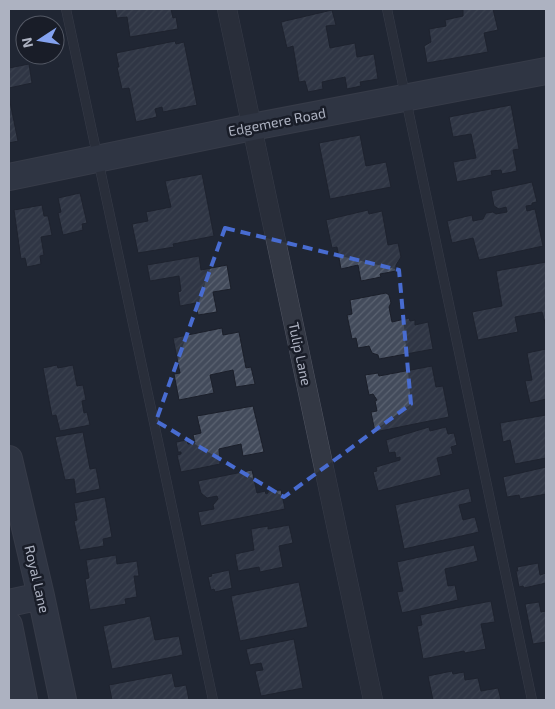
<svg xmlns="http://www.w3.org/2000/svg" width="555" height="709" viewBox="0 0 555 709" font-family="'Exo 2',sans-serif">
<defs>
<pattern id="building-hatch" width="6" height="6" patternUnits="userSpaceOnUse" patternTransform="scale(1.25)"><rect width="6" height="6" fill="#434b5b"/><path d="M-1 1l2-2M0 6l6-6M5 7l2-2" fill="none" stroke="#5b6371"/></pattern>
</defs>
<rect width="100%" height="100%" fill="#202633"/>
<path fill="url(#building-hatch)" stroke="#1b1f2a" d="M 115,9 L 171,9 L 173,18 L 176,17 L 178,29 L 130,37 L 127,17 L 117,18 Z
M 463,9 L 493,9 L 498,30 L 484,33 L 488,52 L 427,63 L 424,46 L 431,42 L 429,29 L 446,26 L 445,20 L 463,16 Z
M 332,10 L 336,25 L 326,26 L 330,48 L 355,43 L 357,57 L 374,54 L 378,79 L 360,82 L 361,86 L 347,89 L 345,77 L 322,82 L 323,89 L 308,92 L 305,81 L 299,82 L 293,46 L 287,48 L 281,22 Z
M 175,41 L 176,44 L 184,42 L 197,105 L 163,112 L 162,107 L 155,109 L 157,117 L 136,122 L 129,88 L 122,89 L 117,67 L 119,67 L 116,53 Z
M 29,64 L 32,83 L 9,88 L 9,68 Z
M 9,97 L 18,141 L 9,143 Z
M 511,105 L 519,149 L 513,150 L 517,171 L 502,174 L 501,170 L 491,171 L 492,175 L 457,182 L 453,162 L 476,158 L 471,134 L 453,137 L 449,117 Z
M 360,135 L 366,166 L 386,162 L 391,187 L 330,199 L 319,143 Z
M 202,174 L 214,236 L 173,244 L 174,247 L 138,253 L 132,224 L 148,221 L 146,212 L 171,207 L 165,181 Z
M 532,182 L 537,202 L 532,203 L 532,205 L 526,206 L 527,211 L 535,209 L 543,246 L 479,260 L 473,238 L 452,243 L 447,221 L 472,215 L 473,221 L 483,219 L 486,213 L 493,212 L 496,214 L 507,212 L 506,207 L 499,209 L 494,206 L 491,191 Z
M 80,193 L 87,223 L 82,224 L 83,230 L 63,235 L 58,213 L 61,212 L 58,198 Z
M 42,205 L 44,216 L 48,216 L 52,235 L 41,237 L 44,255 L 40,256 L 41,264 L 27,267 L 25,258 L 21,259 L 14,210 Z
M 368,210 L 369,214 L 382,211 L 388,245 L 398,243 L 401,257 L 396,265 L 396,271 L 380,274 L 381,277 L 361,281 L 358,265 L 341,269 L 337,247 L 332,248 L 326,220 Z
M 199,256 L 201,270 L 227,265 L 231,289 L 213,292 L 217,312 L 198,315 L 196,303 L 180,306 L 178,292 L 181,291 L 179,276 L 150,281 L 147,265 Z
M 546,262 L 546,326 L 542,312 L 515,317 L 518,332 L 478,340 L 472,312 L 502,306 L 496,271 Z
M 386,293 L 389,295 L 391,303 L 389,307 L 392,322 L 409,318 L 410,321 L 415,320 L 415,325 L 428,322 L 433,349 L 379,359 L 378,355 L 372,353 L 369,346 L 358,348 L 356,338 L 352,339 L 347,315 L 352,314 L 350,300 Z
M 222,328 L 223,335 L 239,332 L 246,368 L 251,367 L 255,384 L 236,387 L 233,370 L 210,375 L 214,393 L 179,400 L 174,374 L 180,373 L 173,338 Z
M 546,349 L 546,399 L 530,403 L 525,381 L 532,380 L 527,353 Z
M 57,365 L 58,368 L 73,365 L 77,386 L 83,385 L 86,400 L 82,401 L 84,413 L 87,412 L 90,425 L 60,431 L 56,415 L 52,416 L 43,368 Z
M 432,366 L 436,387 L 443,386 L 449,417 L 375,432 L 371,412 L 377,411 L 375,401 L 377,400 L 373,394 L 369,395 L 365,375 L 378,373 L 379,376 Z
M 253,406 L 264,452 L 243,456 L 241,444 L 219,449 L 220,464 L 181,472 L 177,455 L 181,454 L 181,452 L 178,452 L 176,442 L 187,440 L 188,444 L 195,443 L 193,435 L 201,433 L 197,416 Z
M 546,415 L 546,458 L 515,464 L 510,440 L 503,442 L 500,423 Z
M 429,427 L 430,431 L 446,427 L 448,434 L 454,433 L 457,445 L 451,447 L 453,454 L 437,458 L 441,475 L 378,491 L 373,472 L 377,471 L 376,467 L 400,460 L 400,457 L 396,458 L 395,452 L 389,453 L 386,440 Z
M 83,432 L 90,469 L 96,468 L 100,489 L 76,494 L 74,479 L 65,480 L 55,437 Z
M 546,467 L 546,494 L 520,499 L 519,495 L 507,497 L 503,477 Z
M 252,470 L 257,493 L 265,491 L 266,494 L 268,493 L 268,491 L 281,490 L 285,509 L 201,526 L 198,512 L 214,509 L 213,505 L 218,499 L 217,496 L 207,498 L 201,493 L 198,481 Z
M 469,488 L 472,502 L 459,505 L 463,520 L 475,517 L 479,532 L 404,549 L 395,505 Z
M 105,497 L 112,537 L 103,539 L 104,546 L 80,550 L 74,521 L 77,520 L 74,503 Z
M 289,525 L 293,543 L 279,546 L 283,567 L 260,572 L 259,567 L 238,571 L 235,554 L 254,550 L 251,529 L 268,526 L 268,529 Z
M 474,545 L 478,561 L 445,569 L 448,586 L 455,585 L 458,600 L 402,613 L 397,592 L 403,591 L 397,562 Z
M 116,555 L 117,564 L 137,561 L 139,576 L 134,576 L 137,597 L 125,599 L 126,604 L 90,610 L 85,579 L 89,578 L 86,560 Z
M 538,563 L 540,575 L 546,573 L 546,583 L 524,588 L 523,586 L 519,587 L 516,571 L 518,571 L 517,567 Z
M 229,570 L 232,588 L 215,592 L 214,589 L 211,590 L 208,577 L 212,576 L 211,574 Z
M 299,582 L 308,627 L 240,641 L 231,596 Z
M 491,601 L 495,622 L 481,624 L 486,649 L 465,653 L 464,651 L 423,659 L 417,626 L 422,625 L 420,615 Z
M 539,602 L 541,612 L 546,611 L 546,642 L 533,644 L 525,604 Z
M 150,616 L 155,640 L 179,636 L 183,655 L 112,669 L 103,626 Z
M 294,639 L 303,688 L 261,696 L 255,671 L 263,670 L 261,663 L 250,665 L 246,649 Z
M 452,671 L 453,674 L 464,672 L 465,680 L 478,678 L 481,691 L 498,688 L 501,700 L 433,700 L 428,676 Z
M 172,673 L 175,687 L 186,685 L 189,700 L 192,700 L 112,700 L 109,685 Z"/>
<g fill="none" stroke-linecap="round" stroke-linejoin="round">
<g stroke="#515562" stroke-width="10">
<path id="lane" d="M 66,9 L 213,700
M 387,9 L 532,700"/>
</g>
<g stroke="#515562" stroke-width="20">
<path id="street" d="M 227,9 L 373,700"/>
</g>
<g stroke="#515562" stroke-width="28">
<path id="secondary" d="M 9,177 L 252,127 L 546,71
M 9,459 L 41,596 L 63,700
M 9,603 L 41,596
M 9,625 L 24,700"/>
</g>
<use href="#lane" stroke="#333844" stroke-width="9"/>
<use href="#street" stroke="#333844" stroke-width="19"/>
<use href="#secondary" stroke="#414757" stroke-width="26"/>
</g>
<path d="M0 0H555V709H0ZM 225,228 L 399,270 L 411,404 L 284,497 L 156,421 Z" fill="#202633" fill-opacity=".55" fill-rule="evenodd"/>
<path fill="none" stroke="#486cd1" stroke-width="4" stroke-dasharray="10 6" stroke-linejoin="round" d="M 225,228 L 399,270 L 411,404 L 284,497 L 156,421 Z"/>
<g text-anchor="middle" stroke-width="5" stroke-linejoin="round" paint-order="stroke">
<g font-size="14" fill="#adb2c1" stroke="#191d28">
<text transform="translate(277 122) rotate(-11)" y="5">Edgemere Road</text>
<text transform="translate(300 354) rotate(78)" y="5">Tulip Lane</text>
<text transform="translate(37 579) rotate(77)" y="5">Royal Lane</text>
</g>
</g>
<rect width="555" height="709" fill="none" stroke="#adb2c1" stroke-width="20"/>
<g transform="translate(40 40) rotate(258)"><circle r="24" fill="#191d28" stroke="#545965"/>
<path d="M0-4L9 19L0 12L-9 19Z" fill="#84a2ef"/>
<text y="-8" font-size="14" font-weight="bold" text-anchor="middle" fill="#adb2c1">N</text>
</g>
</svg>
